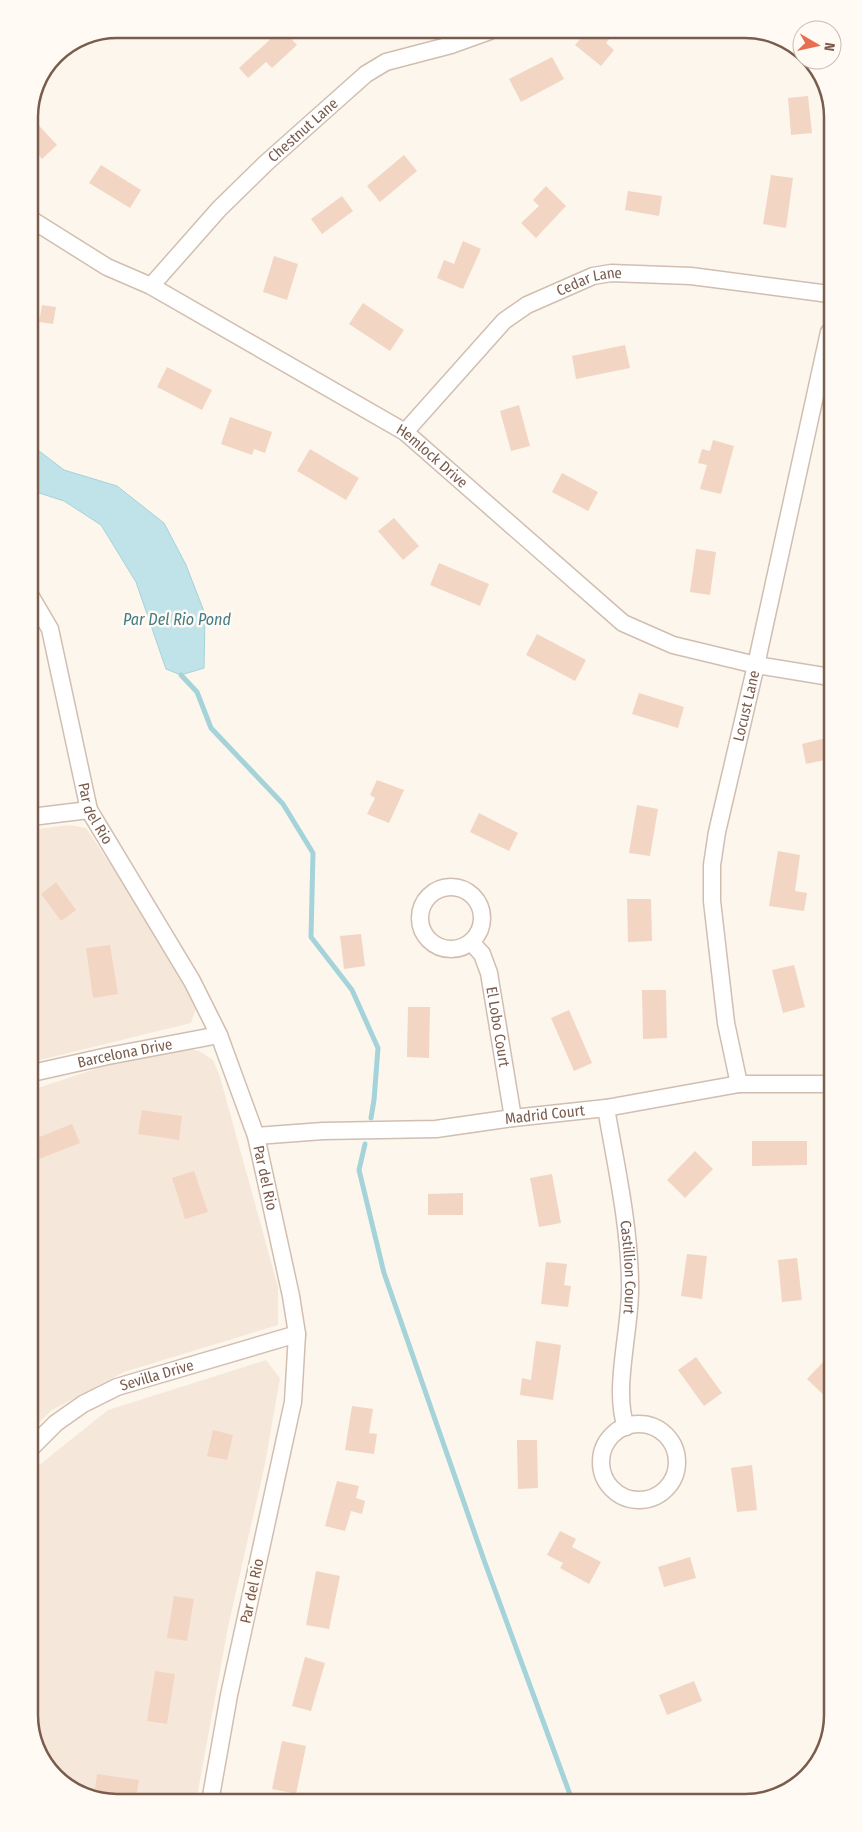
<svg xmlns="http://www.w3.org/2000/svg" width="862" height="1832" viewBox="0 0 862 1832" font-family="'Fira Sans Condensed',sans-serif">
<rect width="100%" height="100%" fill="#fdf6ec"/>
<path fill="#f5e8da" d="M 69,825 L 86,828 L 200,997 L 191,1023 L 32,1062 L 31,830 Z
M 170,1044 L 199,1051 L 213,1060 L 220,1077 L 278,1287 L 278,1325 L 124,1372 L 52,1410 L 33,1429 L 32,1090 Z
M 266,1360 L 280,1378 L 265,1464 L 228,1627 L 196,1802 L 110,1803 L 63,1785 L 33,1744 L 33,1470 L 108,1410 Z"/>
<path fill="#bfe3e8" stroke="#a5d3da" d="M 30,444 L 64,470 L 117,486 L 164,523 L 186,565 L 205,614 L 204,668 L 181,675 L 166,669 L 136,582 L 101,525 L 64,501 L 30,490 Z"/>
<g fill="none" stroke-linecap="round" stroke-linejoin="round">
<path stroke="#a5d3da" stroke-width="5" d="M 181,675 L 197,692 L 211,728 L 283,804 L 313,853 L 311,937 L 352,990 L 378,1048 L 374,1100 L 371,1118
M 365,1144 L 359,1170 L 384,1273 L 485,1563 L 572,1800"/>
</g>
<path fill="#f3d5c3" d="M 616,30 L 606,43 L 614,50 L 601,66 L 575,45 L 587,31 Z
M 277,33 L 286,33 L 297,45 L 272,68 L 266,62 L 248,78 L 239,68 Z
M 552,57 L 564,79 L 521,102 L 509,79 Z
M 808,96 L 812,133 L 791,135 L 788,98 Z
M 29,115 L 57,145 L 42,159 L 29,144 Z
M 404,155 L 417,171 L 380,202 L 367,186 Z
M 101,165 L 141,190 L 130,208 L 89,183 Z
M 771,175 L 793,178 L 786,228 L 763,224 Z
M 546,186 L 566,206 L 536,238 L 521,223 L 539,206 L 533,200 Z
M 628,191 L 662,196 L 659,216 L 625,210 Z
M 342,196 L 353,211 L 322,234 L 311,219 Z
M 463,241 L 481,249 L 463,289 L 437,278 L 444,260 L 454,264 Z
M 274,256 L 298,264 L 287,300 L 263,292 Z
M 363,303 L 404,330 L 390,351 L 349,324 Z
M 42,305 L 56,307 L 53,324 L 39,322 Z
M 625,345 L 630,368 L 576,379 L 572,356 Z
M 167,367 L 212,390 L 202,410 L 157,387 Z
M 519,405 L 530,446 L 511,451 L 500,411 Z
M 230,417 L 272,432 L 265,453 L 254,449 L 252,455 L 221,444 Z
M 713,440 L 734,446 L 721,494 L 700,489 L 707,465 L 698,463 L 702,449 L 710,451 Z
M 310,449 L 359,478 L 346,500 L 297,471 Z
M 562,473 L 598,492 L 588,511 L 552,492 Z
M 394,518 L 419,546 L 403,560 L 378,531 Z
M 696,549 L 716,552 L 710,595 L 690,592 Z
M 439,563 L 489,584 L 480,606 L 430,585 Z
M 537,634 L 586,660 L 575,681 L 526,655 Z
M 639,693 L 684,707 L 678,728 L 632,714 Z
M 830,737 L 830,759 L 806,764 L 802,744 Z
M 377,780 L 404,790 L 389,823 L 367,814 L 375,798 L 370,795 Z
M 637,805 L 658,809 L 650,856 L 629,853 Z
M 479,813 L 518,833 L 509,851 L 470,832 Z
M 778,851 L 800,855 L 795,891 L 807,893 L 804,911 L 769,906 Z
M 56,882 L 76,910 L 61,921 L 41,894 Z
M 627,899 L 651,899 L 652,941 L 628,942 Z
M 361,934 L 365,966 L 344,969 L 340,936 Z
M 110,945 L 118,994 L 93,998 L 86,948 Z
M 794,965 L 805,1007 L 783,1013 L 772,970 Z
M 642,990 L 666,990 L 667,1038 L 643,1039 Z
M 408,1007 L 430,1007 L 429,1058 L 407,1057 Z
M 569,1010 L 592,1063 L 574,1071 L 551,1018 Z
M 142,1110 L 182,1116 L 179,1140 L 138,1134 Z
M 72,1124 L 80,1143 L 39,1159 L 32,1140 Z
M 752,1141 L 807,1141 L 807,1165 L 752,1166 Z
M 695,1151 L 713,1169 L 685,1198 L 667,1180 Z
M 194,1171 L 208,1212 L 185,1219 L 172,1178 Z
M 552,1174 L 561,1223 L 539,1227 L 530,1178 Z
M 463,1193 L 463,1215 L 428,1215 L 428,1194 Z
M 687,1254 L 707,1256 L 702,1299 L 681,1296 Z
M 797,1258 L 802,1300 L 782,1302 L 778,1260 Z
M 546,1262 L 567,1264 L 564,1285 L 571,1286 L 568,1307 L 541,1304 Z
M 536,1341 L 561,1345 L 553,1400 L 520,1395 L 522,1378 L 531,1380 Z
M 696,1357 L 722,1393 L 704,1406 L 678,1370 Z
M 823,1362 L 832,1370 L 832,1403 L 807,1379 Z
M 352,1406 L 373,1409 L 369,1433 L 377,1434 L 374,1454 L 345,1450 Z
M 213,1430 L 233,1435 L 227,1460 L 207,1456 Z
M 517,1440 L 537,1440 L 538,1488 L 518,1489 Z
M 752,1465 L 757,1510 L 737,1512 L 731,1468 Z
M 337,1481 L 359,1486 L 356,1498 L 365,1501 L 362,1514 L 351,1511 L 345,1531 L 325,1526 Z
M 560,1531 L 576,1539 L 572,1547 L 601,1562 L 589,1584 L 560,1568 L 563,1563 L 547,1555 Z
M 690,1557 L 696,1578 L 664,1587 L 658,1567 Z
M 316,1571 L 340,1576 L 329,1629 L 306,1625 Z
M 174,1596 L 194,1599 L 187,1641 L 167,1638 Z
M 305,1657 L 325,1663 L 311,1711 L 292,1706 Z
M 155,1671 L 175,1674 L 167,1724 L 147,1721 Z
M 694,1681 L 702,1701 L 667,1715 L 659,1695 Z
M 282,1741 L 306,1746 L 296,1794 L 272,1789 Z
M 97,1774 L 139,1780 L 135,1802 L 94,1796 Z"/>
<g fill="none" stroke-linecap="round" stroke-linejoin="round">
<g stroke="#d1beb0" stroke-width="19">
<g id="minor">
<path id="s1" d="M 29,218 L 107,267 L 151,286 L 405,432 L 623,623 L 673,645 L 756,665 L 830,677"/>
<path id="s2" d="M 151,286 L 219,209 L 266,163 L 366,74 L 386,62 L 451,45 L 490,31"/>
<path id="s3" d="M 405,432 L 504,321 L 527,305 L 593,276 L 611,273 L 691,276 L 829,294"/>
<path id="s4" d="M 30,595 L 50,629 L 89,810 L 192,981 L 219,1035 L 256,1136 L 291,1296 L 297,1334 L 293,1402 L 229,1695 L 210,1802"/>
<path d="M 31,817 L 89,810"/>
<circle cx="451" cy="918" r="31"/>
<path id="s5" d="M 471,942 L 482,954 L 489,973 L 513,1118"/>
<path id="s6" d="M 32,1073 L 108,1056 L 219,1035"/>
<path id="s7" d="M 739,1084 L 726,1023 L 712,901 L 712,865 L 717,832 L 756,665 L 829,332"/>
<path id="s8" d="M 606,1108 C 616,1166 629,1223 630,1282 C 632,1325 612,1389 626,1427"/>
<path id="s9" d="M 256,1136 L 323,1131 L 436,1129 L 513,1118 L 606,1108 L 739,1084 L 831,1084"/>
<circle cx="639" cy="1462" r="38"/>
<path id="s10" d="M 33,1446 L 56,1423 L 83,1404 L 117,1387 L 297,1334"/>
</g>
</g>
<use href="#minor" stroke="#fff" stroke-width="16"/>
</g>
<g text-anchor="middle" stroke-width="5" stroke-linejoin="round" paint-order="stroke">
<g font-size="15" fill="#7a5c4d" stroke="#fffaf3">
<text dy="5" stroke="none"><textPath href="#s2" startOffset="218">Chestnut Lane</textPath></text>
<text dy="5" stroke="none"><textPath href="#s3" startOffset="244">Cedar Lane</textPath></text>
<text dy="5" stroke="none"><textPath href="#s1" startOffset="469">Hemlock Drive</textPath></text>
<text dy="5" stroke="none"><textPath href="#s7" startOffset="384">Locust Lane</textPath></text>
<text dy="5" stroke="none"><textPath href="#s4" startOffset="230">Par del Rio</textPath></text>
<text dy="5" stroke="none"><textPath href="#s5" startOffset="91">El Lobo Court</textPath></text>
<text dy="5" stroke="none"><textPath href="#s6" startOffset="95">Barcelona Drive</textPath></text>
<text dy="5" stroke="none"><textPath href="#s9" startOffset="290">Madrid Court</textPath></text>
<text dy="5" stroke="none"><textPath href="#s4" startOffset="635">Par del Rio</textPath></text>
<text dy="5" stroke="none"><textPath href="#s8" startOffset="161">Castillion Court</textPath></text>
<text dy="5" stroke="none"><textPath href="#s10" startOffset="145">Sevilla Drive</textPath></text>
<text transform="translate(252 1591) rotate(-78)" y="5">Par del Rio</text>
</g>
<g font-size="16" font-style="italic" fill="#437c86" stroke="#fffaf3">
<text x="177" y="625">Par Del Rio Pond</text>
</g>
</g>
<path d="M0 0H862V1832H0ZM117 38H745A79 79 0 0 1 824 117V1715A79 79 0 0 1 745 1794H117A79 79 0 0 1 38 1715V117A79 79 0 0 1 117 38Z" fill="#fffaf3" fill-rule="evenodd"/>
<path fill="none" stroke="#7a5c4d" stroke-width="2.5" d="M117 38H745A79 79 0 0 1 824 117V1715A79 79 0 0 1 745 1794H117A79 79 0 0 1 38 1715V117A79 79 0 0 1 117 38Z"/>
<g transform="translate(817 45) rotate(99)"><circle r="24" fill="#fffaf3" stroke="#cabbb1"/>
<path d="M0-4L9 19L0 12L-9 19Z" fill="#e76f51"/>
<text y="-8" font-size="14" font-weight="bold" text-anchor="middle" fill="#7a5c4d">N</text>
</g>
</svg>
